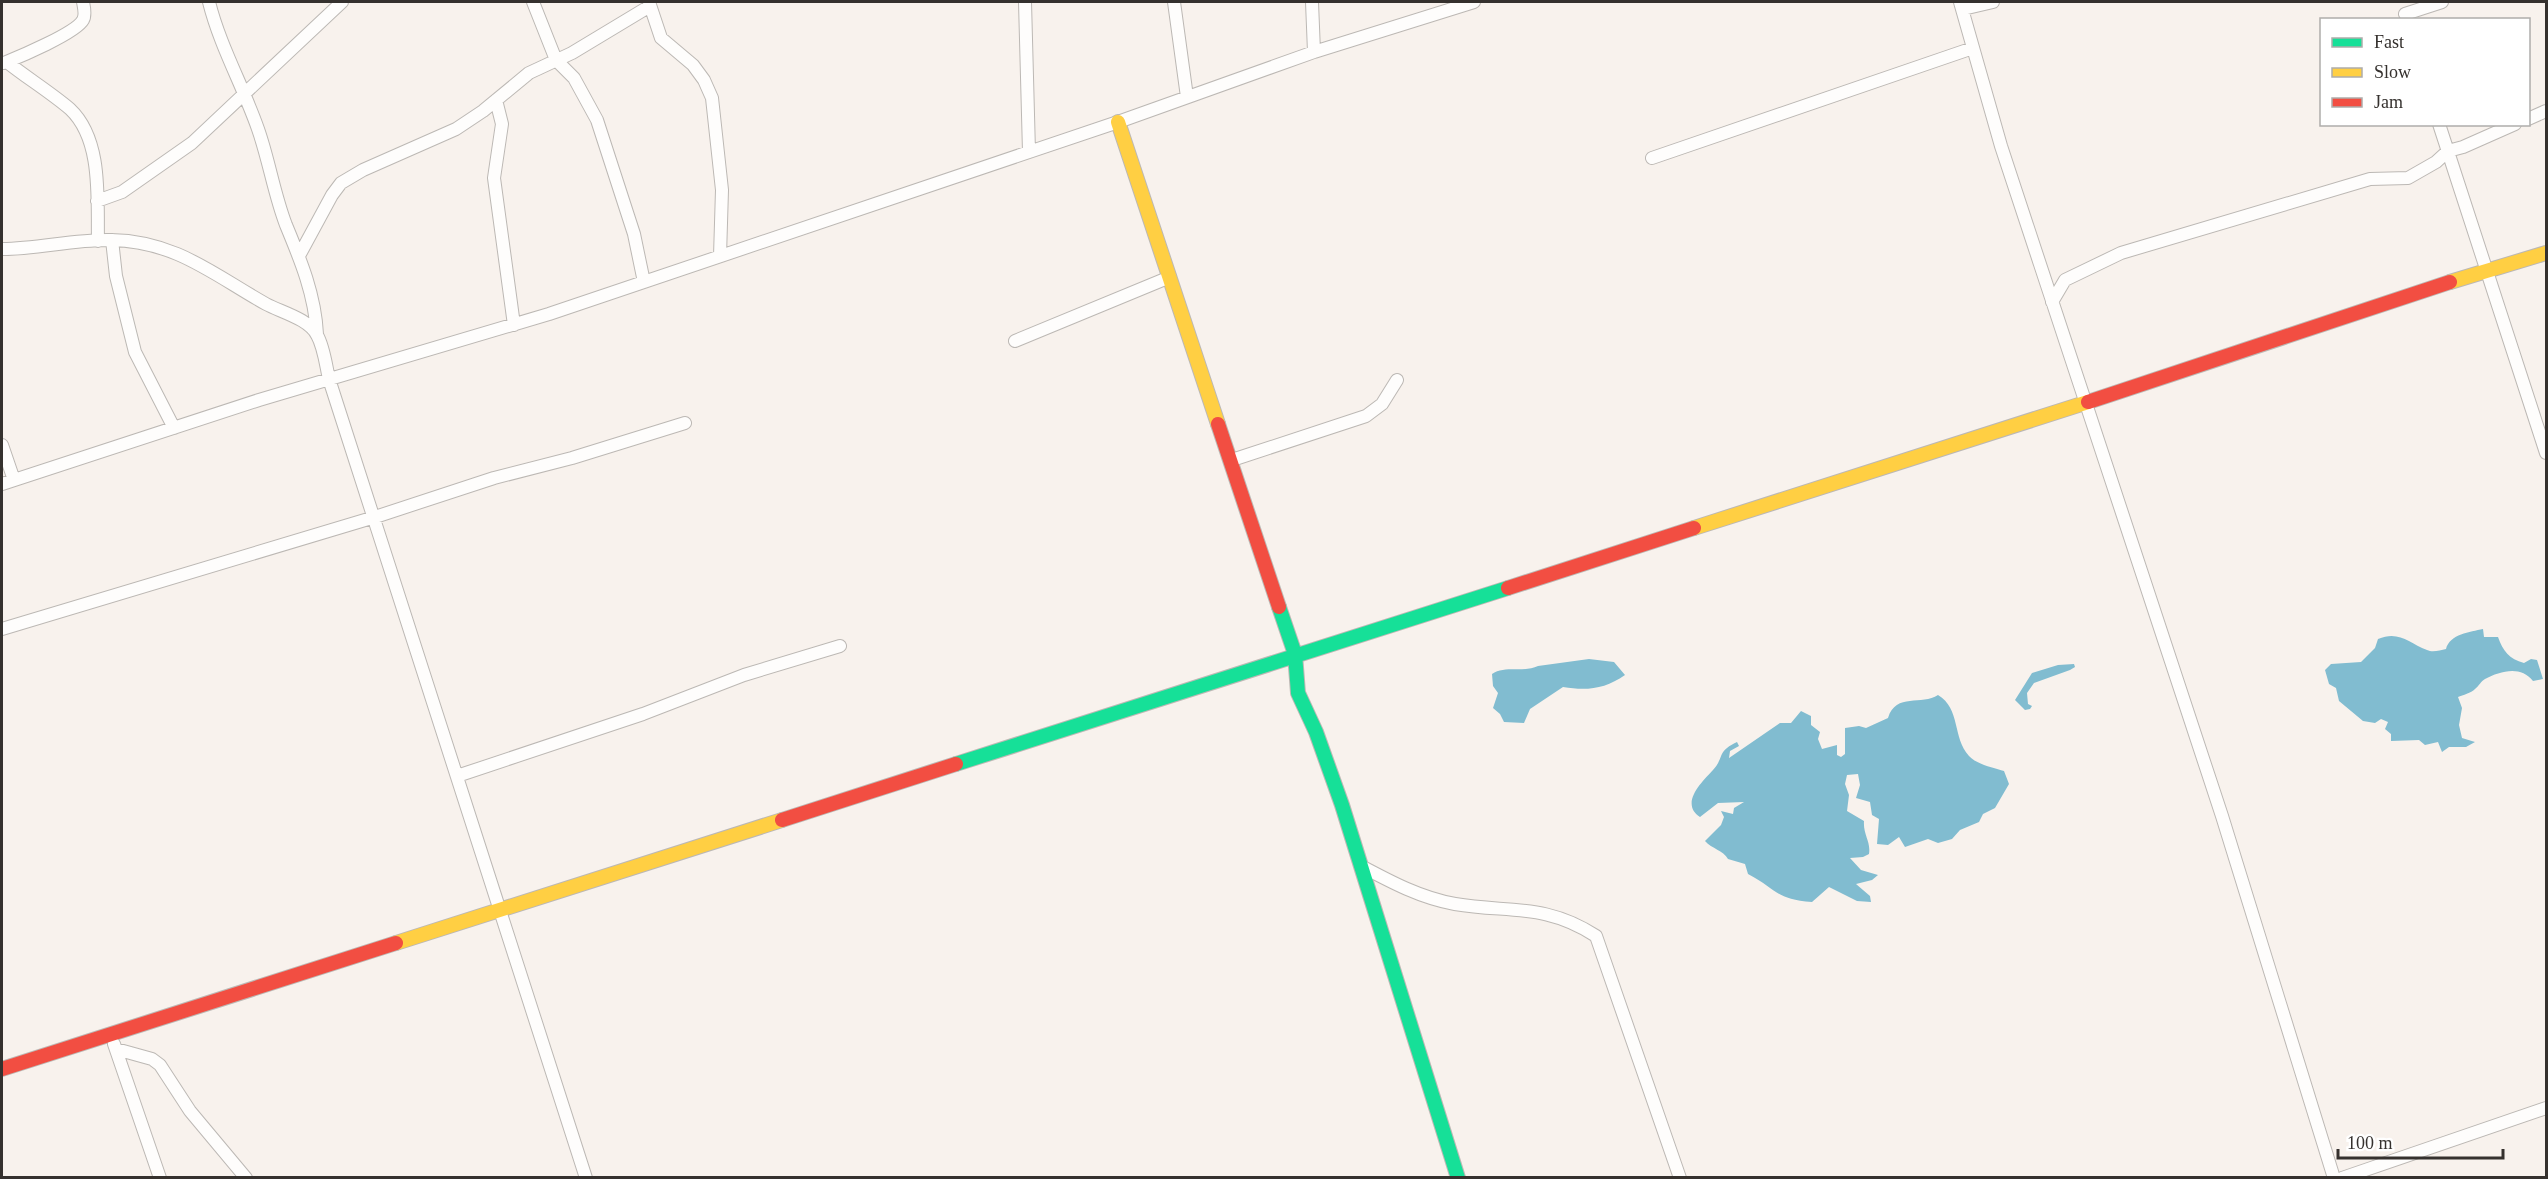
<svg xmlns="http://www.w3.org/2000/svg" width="2548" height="1179" viewBox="0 0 2548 1179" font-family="'Times New Roman',serif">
<rect width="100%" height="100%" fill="#f8f2ed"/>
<path fill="#81bcd0" d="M 2483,629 L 2484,637 L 2498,637 C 2503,651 2509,659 2524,663 L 2531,659 L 2537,660 L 2543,679 L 2533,681 C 2521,665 2500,671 2485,679 C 2481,681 2479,686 2475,689 C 2471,693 2463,695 2458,697 L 2462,708 L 2459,725 L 2462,738 L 2475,742 L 2466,747 L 2449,747 L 2442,752 L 2438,742 L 2425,745 L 2419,740 L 2391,741 L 2391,734 L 2385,729 L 2388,722 L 2381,719 L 2375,723 L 2363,721 L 2339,701 L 2336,688 L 2329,684 L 2325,670 L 2331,664 L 2361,662 L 2375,648 L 2378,639 C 2399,630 2409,643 2427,650 C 2433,653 2440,650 2446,649 C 2450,634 2470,632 2483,629 Z
M 1589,659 L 1614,662 L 1625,675 C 1605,689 1587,691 1563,687 L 1530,709 L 1524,723 L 1504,722 L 1500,714 L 1493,708 L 1498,693 L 1493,686 L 1492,674 C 1505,665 1524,673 1538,666 Z
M 2074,664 L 2075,667 L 2070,670 L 2034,683 L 2027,693 L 2028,704 L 2032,706 L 2030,709 L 2025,710 L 2015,700 L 2032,673 L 2058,665 Z
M 1938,695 C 1961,709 1952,737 1969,756 C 1976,764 1994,768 2004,771 L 2009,784 L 1995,808 L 1983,814 L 1979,822 L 1960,830 L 1952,839 L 1938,843 L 1928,839 L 1905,847 L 1899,837 L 1888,845 L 1877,844 L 1879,819 L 1872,815 L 1870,802 L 1856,798 L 1860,785 L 1858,774 L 1847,775 L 1845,784 L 1849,795 L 1847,811 L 1864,821 C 1863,835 1871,841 1869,854 L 1863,857 L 1850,858 L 1861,870 L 1878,875 L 1872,880 L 1856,884 L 1870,896 L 1871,902 L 1857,901 L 1829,887 L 1812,902 C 1775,899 1778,890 1748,874 L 1745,864 L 1728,859 C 1723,850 1712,849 1705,841 L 1721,825 L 1724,817 L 1721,811 L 1733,814 L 1734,808 L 1744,802 L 1718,803 L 1700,817 C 1679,803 1703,781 1713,770 C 1725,757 1716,752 1737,742 L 1739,746 L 1730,751 L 1729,758 L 1780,723 L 1791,723 L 1801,711 L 1811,716 L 1811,725 L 1820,732 L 1818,739 L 1822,749 L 1837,745 L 1837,755 L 1841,757 L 1845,754 L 1845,728 L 1859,726 L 1866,728 L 1888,718 C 1896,692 1922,706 1938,695 Z"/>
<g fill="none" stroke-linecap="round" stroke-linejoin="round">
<g stroke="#bcb8b4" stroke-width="14">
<path id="street" d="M 209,2 C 220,46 243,86 258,129 C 269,160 274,194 286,225 C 301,261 315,295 317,334
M 533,2 L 556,60 L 574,78 L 597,120 L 634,234 L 644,282
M 649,2 L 661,38 L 693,65 L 704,80 L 712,98 L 722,190 L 720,256
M 1025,2 L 1029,152
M 1174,2 L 1187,97
M 1312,2 L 1314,52
M 1960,2 L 2001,146 L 2222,816 L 2334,1178
M 1963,9 L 1993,2
M 2405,14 L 2442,2
M 7,62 C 27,78 50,92 70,109 C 103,140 97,200 98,241
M 4,63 C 19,57 76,33 83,20 C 86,15 84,7 83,2
M 496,100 L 502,124 L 494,178 L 514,325
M 2528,119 L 2546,111
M 2439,124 L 2546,453
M 1652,158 L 1973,48
M 97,201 L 122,192 L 192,143 L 342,2
M 112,240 L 116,276 L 135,352 L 174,428
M 2,249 C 38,249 75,239 111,240 C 176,241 214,275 266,304 C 281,312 309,319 317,335 C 324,347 326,366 329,379 L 586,1178
M 300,254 L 332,195 L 341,183 L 363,170 L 456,129 L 483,111 L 529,73 L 572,53 L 650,6
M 2052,302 L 2065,280 L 2121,253 L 2370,179 L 2408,178 L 2436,162 L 2448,151 L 2463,147 L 2515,124
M 1015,341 L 1170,277
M 2,445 L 14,480
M 1232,460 L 1366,416 L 1382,404 L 1397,380
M 2,484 L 259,400 L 549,314 L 1118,122 L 1314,52 L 1474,2
M 2,629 L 375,517 L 494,478 L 572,458 L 685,423
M 457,776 L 643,714 L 744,675 L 840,646
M 1361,866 C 1391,882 1421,898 1455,904 C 1509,913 1545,903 1596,936 L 1680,1178
M 114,1044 L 160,1178
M 116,1049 L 152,1059 L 160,1065 L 190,1111 L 246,1178
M 2342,1178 L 2546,1108"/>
</g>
<g stroke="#bcb8b4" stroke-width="16">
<path id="fast" d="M 1279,607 L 1295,654 L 1298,693 L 1316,732 L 1342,805 L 1458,1178
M 956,764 L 1508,588"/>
</g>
<g stroke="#bcb8b4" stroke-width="16">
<path id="slow" d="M 1118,122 L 1218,424
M 2450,282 L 2546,253
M 1694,528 L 2088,402
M 396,943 L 782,820"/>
</g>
<g stroke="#bcb8b4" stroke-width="16">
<path id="jam" d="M 2088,402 L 2450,282
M 1218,424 L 1279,607
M 1508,588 L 1694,528
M 782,820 L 956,764
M 2,1069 L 396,943"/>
</g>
<use href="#street" stroke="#fefdfc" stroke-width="12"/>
<use href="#fast" stroke="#16e098" stroke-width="14"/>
<use href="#slow" stroke="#ffcf43" stroke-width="14"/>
<use href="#jam" stroke="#f24e42" stroke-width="14"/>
</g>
<rect width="2548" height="1179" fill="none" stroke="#35312e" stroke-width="6"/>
<rect x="2320" y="18" width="210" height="108" fill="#ffffff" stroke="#aeadab" stroke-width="1.5"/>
<rect x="2332" y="38" width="30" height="9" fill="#16e098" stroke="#aeadab" stroke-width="1.5"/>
<text x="2374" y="48" font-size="18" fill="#35312e">Fast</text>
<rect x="2332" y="68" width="30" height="9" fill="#ffcf43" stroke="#aeadab" stroke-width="1.5"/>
<text x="2374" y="78" font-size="18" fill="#35312e">Slow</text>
<rect x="2332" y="98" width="30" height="9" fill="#f24e42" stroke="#aeadab" stroke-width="1.5"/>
<text x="2374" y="108" font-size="18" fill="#35312e">Jam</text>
<path d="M2338 1149v9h165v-9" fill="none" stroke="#35312e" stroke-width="3"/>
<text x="2347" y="1149" font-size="18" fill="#35312e" stroke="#ffffff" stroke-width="4.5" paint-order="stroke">100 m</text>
</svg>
